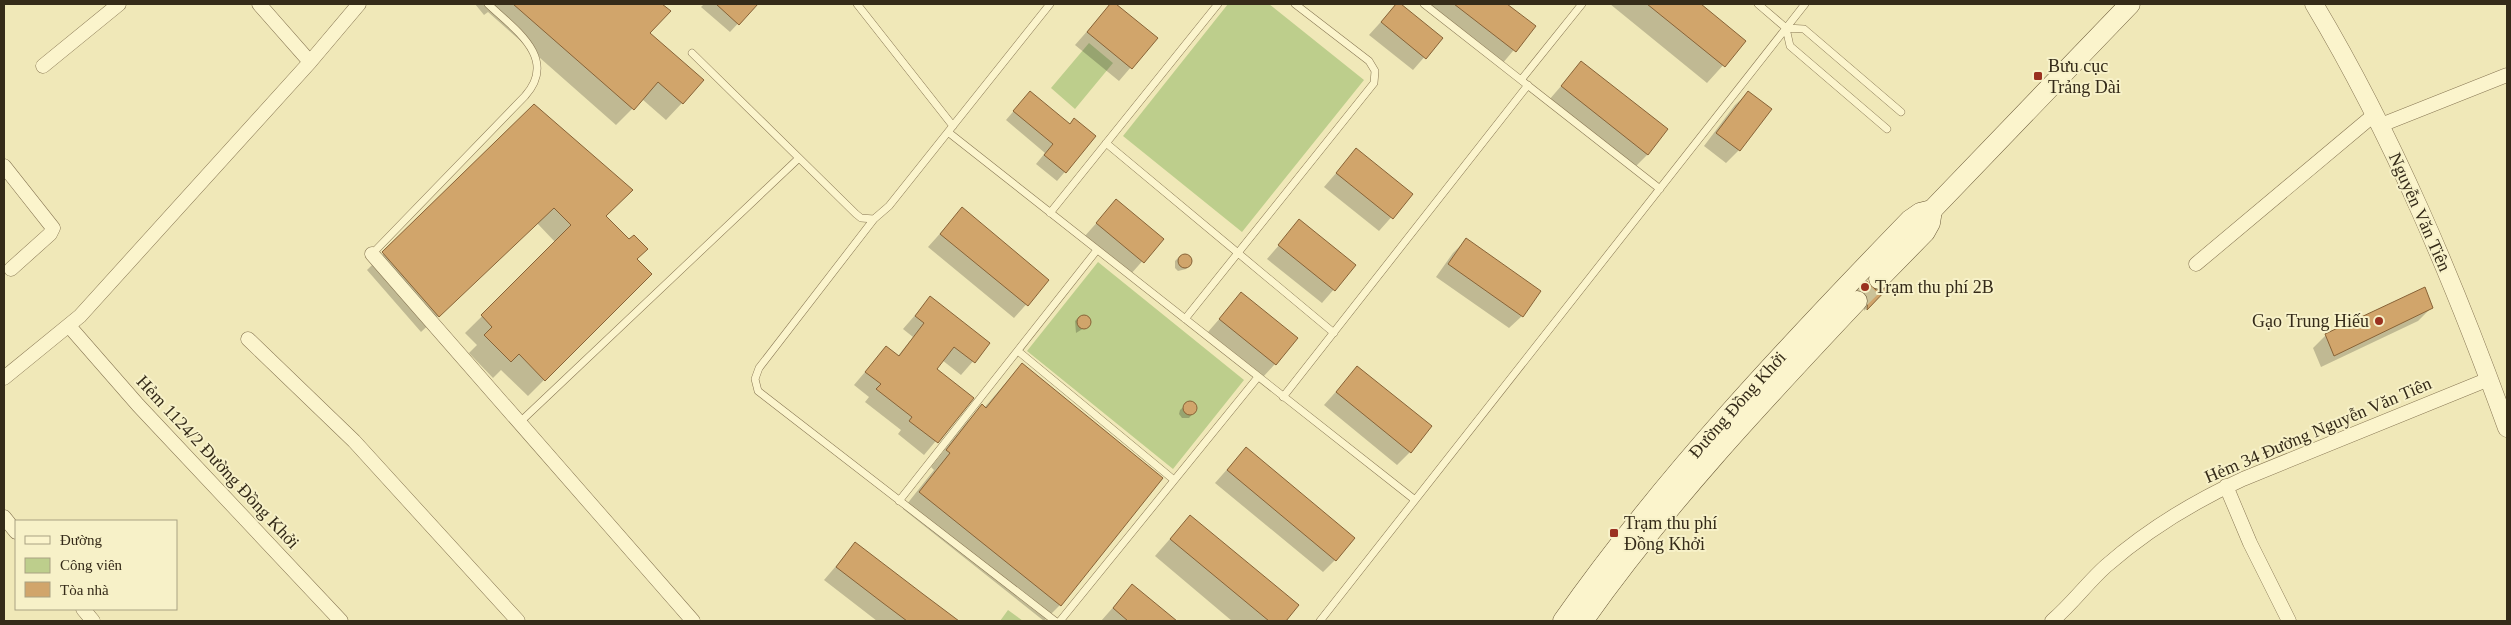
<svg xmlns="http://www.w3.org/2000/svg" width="2511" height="625" viewBox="0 0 2511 625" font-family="Georgia,serif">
<rect width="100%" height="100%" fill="#f0e8b8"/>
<path fill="#bdce8c" d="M 1228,4 L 1269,4 L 1364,80 L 1242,232 L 1123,136 Z
M 1089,43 L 1113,63 L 1075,109 L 1051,88 Z
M 1098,262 L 1244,380 L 1173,469 L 1027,351 Z
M 1008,610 L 1023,621 L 1000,621 Z"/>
<path fill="#0003" d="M 475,4 L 660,4 L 669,11 L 649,33 L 682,103 L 666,120 L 642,99 L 616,125 L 488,12 L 484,15 Z
M 704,4 L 756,4 L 730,32 L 701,7 Z
M 1111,4 L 1114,4 L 1156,38 L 1119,81 L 1075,45 Z
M 1397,4 L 1441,38 L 1413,70 L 1369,35 Z
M 1425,4 L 1505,4 L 1534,26 L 1502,64 Z
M 1610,4 L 1699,4 L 1745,41 L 1707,83 Z
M 1581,63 L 1648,154 L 1635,167 L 1549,100 Z
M 1030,92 L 1069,125 L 1095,137 L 1057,181 L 1036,164 L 1045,153 L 1006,120 Z
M 1748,93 L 1770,109 L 1739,150 L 1726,163 L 1704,146 L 1735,105 Z
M 534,106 L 605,216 L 636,259 L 650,274 L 528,396 L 501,370 L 493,378 L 469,353 L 477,345 L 465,333 L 556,243 L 537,223 L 421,332 L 367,270 Z
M 1356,150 L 1412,194 L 1379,231 L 1324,187 Z
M 1116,201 L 1162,239 L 1130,275 L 1084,237 Z
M 962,209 L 1048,280 L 1014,318 L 928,247 Z
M 1300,221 L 1355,265 L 1322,303 L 1267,259 Z
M 1466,240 L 1522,316 L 1509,328 L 1436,277 L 1453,253 Z
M 1188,255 L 1192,259 L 1191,264 L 1186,269 L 1178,271 L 1175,268 L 1175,261 L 1179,257 Z
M 1867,283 L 1875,292 L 1885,289 L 1864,311 L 1865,301 L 1857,294 Z
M 1241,294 L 1275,364 L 1263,377 L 1208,332 Z
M 930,298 L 988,344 L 961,375 L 942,360 L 935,369 L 972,398 L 924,455 L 898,434 L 901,430 L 865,402 L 869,397 L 854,385 L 886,347 L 898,356 L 913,337 L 903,329 Z
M 2431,308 L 2418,321 L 2321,367 L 2313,348 L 2326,335 Z
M 1079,317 L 1086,317 L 1090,321 L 1089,325 L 1076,333 L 1075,321 Z
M 1022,364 L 1060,605 L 1044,621 L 903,509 L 934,470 L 931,467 L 966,423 L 982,406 L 984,408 Z
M 1357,368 L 1410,452 L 1397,465 L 1324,405 Z
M 1189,402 L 1194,403 L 1196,410 L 1189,418 L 1182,418 L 1179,414 L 1180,410 Z
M 1246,448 L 1335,560 L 1323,572 L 1215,483 Z
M 1190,516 L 1297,606 L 1284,621 L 1232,621 L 1155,556 Z
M 855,544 L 957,621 L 877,621 L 824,580 Z
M 1132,586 L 1175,621 L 1101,621 Z"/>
<path fill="#d1a56b" stroke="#886337" d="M 513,4 L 662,4 L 671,11 L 650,33 L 704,80 L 683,104 L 658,82 L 634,110 Z
M 716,4 L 758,4 L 739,25 Z
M 1110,4 L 1116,4 L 1158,38 L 1132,69 L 1087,32 Z
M 1396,4 L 1401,4 L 1443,38 L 1426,59 L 1381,22 Z
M 1454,4 L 1507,4 L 1536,26 L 1516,52 Z
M 1647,4 L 1701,4 L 1746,41 L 1725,67 Z
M 1581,61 L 1668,129 L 1648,155 L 1561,86 Z
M 1030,91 L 1070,124 L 1074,118 L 1096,136 L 1066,173 L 1044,155 L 1053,144 L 1013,111 Z
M 1748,91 L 1772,109 L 1740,151 L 1716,133 Z
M 534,104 L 633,190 L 606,216 L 629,239 L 634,235 L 648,249 L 637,259 L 652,274 L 545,381 L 519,354 L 511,362 L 484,335 L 492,327 L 481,315 L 571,225 L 554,208 L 439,317 L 382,252 Z
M 1356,148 L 1413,194 L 1393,219 L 1336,173 Z
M 1116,199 L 1164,239 L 1144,263 L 1096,223 Z
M 962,207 L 1049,280 L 1028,306 L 940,234 Z
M 1299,219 L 1356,265 L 1335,291 L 1278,245 Z
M 1466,238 L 1541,291 L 1523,317 L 1448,264 Z
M1178 261a7 7 0 1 1 14 0a7 7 0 1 1-14 0Z
M 1867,281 L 1876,290 L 1888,288 L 1867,310 L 1868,297 L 1860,290 Z
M 2425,287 L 2433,308 L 2334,356 L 2325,334 Z
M 1241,292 L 1298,338 L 1276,365 L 1219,319 Z
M 930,296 L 990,343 L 975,363 L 954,347 L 937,369 L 974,398 L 938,443 L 909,421 L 912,417 L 876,389 L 881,384 L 865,372 L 886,346 L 899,356 L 924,323 L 915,316 Z
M1077 322a7 7 0 1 1 14 0a7 7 0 1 1-14 0Z
M 1022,363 L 1163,478 L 1061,606 L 919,492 L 950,453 L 946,450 L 982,404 L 986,408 Z
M 1357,366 L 1432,426 L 1411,453 L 1336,392 Z
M1183 408a7 7 0 1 1 14 0a7 7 0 1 1-14 0Z
M 1246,447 L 1355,538 L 1336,561 L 1227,470 Z
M 1190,515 L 1299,605 L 1286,621 L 1269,621 L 1170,539 Z
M 855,542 L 923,594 L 959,621 L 907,621 L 883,603 L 836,567 Z
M 1132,584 L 1177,621 L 1128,621 L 1113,608 Z"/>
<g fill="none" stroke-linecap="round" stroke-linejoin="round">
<path stroke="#cbc298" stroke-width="20" stroke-dasharray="20 10" stroke-linecap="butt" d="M 1857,301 L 1879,279"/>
<g stroke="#877653" stroke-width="8">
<path id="service" d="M 857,4 L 953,126
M 1424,4 L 1660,189
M 1758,4 L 1786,28 L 1804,29 L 1901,112
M 1786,28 L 1790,46 L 1887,129
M 692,53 L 856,214 L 861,218 L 874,219 L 889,206 L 1050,4
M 1521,80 L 1582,4
M 948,132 L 1415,500
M 1106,143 L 1334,333
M 1050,213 L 1218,4
M 874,219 L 759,368 L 755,379 L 758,391 L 1055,621
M 372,254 L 525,96 C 559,58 514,29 488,4
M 1185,319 L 1374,83 L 1375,71 L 1369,61 L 1295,4
M 1018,351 L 1174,480
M 1283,397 L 1528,85
M 519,423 L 799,158
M 899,501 L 1097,250
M 1060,621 L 1258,377
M 1320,621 L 1805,4"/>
</g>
<g stroke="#877653" stroke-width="15">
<path id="minor" d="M 259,4 L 310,62
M 43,66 L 119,4
M 2381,125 L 2507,75
M 4,166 L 53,228 L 50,234 L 11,269
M 372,254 L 693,621
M 2196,264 L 2375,114
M 69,326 L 138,405 L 341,621
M 248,339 L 354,441 L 518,621
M 4,378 L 80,316 L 310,62 L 359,4
M 2226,486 L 2250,543 L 2289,621
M 4,517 L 16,532
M 83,609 L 93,621
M 2052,621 C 2072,604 2087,583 2106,566 C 2146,531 2195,501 2243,479 L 2489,379"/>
</g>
<g stroke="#877653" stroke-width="19">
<path id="tertiary" d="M 2314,4 C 2394,138 2454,282 2507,428"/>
</g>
<g stroke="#685736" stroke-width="21">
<g id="secondary">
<path d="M 1879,279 L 1925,232 L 1930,223 L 1932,210"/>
<path id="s1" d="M 1563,621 C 1665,476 1787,347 1910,220 L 1920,213 L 1932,210 L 2130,4"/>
<path d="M 1583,621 C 1664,506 1761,403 1857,301"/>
</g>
</g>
<use href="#service" stroke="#fbf4cc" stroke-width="7"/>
<use href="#minor" stroke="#fbf4cc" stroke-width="14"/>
<use href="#tertiary" stroke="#fbf4cc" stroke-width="18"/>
<use href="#secondary" stroke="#fbf4cc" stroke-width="20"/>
</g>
<g fill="#9a311f" stroke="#f7f1c8" stroke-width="2">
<rect x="2033" y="71" width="10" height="10" rx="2.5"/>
<circle cx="1865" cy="287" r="5"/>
<circle cx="2379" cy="321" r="5"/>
<rect x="1609" y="528" width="10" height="10" rx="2.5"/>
</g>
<g text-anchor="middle" stroke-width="4" stroke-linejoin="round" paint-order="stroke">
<g font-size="18" fill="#352b19" stroke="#f7f1c8" text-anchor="start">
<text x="2048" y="72">Bưu cục<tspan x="2048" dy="21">Trảng Dài</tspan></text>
<text x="1875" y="293">Trạm thu phí 2B</text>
<text x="2369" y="327" text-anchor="end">Gạo Trung Hiếu</text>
<text x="1624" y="529">Trạm thu phí<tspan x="1624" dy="21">Đồng Khởi</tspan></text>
</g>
<g font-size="18" fill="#352b19" stroke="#f7f1c8">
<text transform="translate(2420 212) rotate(66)" y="6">Nguyễn Văn Tiên</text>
<text dy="6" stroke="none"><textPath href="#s1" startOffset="278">Đường Đồng Khởi</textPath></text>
<text transform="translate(2318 430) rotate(-23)" y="6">Hẻm 34 Đường Nguyễn Văn Tiên</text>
<text transform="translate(218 462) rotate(47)" y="6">Hẻm 1124/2 Đường Đồng Khởi</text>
</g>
</g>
<rect width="2511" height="625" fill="none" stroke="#352b19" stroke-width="10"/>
<rect x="15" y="520" width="162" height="90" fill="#f7f1c8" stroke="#a9a282"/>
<rect x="25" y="536" width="25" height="8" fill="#fbf4cc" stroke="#a9a282"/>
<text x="60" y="545" font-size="15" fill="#352b19">Đường</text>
<rect x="25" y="558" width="25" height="15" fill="#bdce8c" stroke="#a9a282"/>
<text x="60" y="570" font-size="15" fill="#352b19">Công viên</text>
<rect x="25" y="582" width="25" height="15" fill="#d1a56b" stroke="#a9a282"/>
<text x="60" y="595" font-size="15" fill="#352b19">Tòa nhà</text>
</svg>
